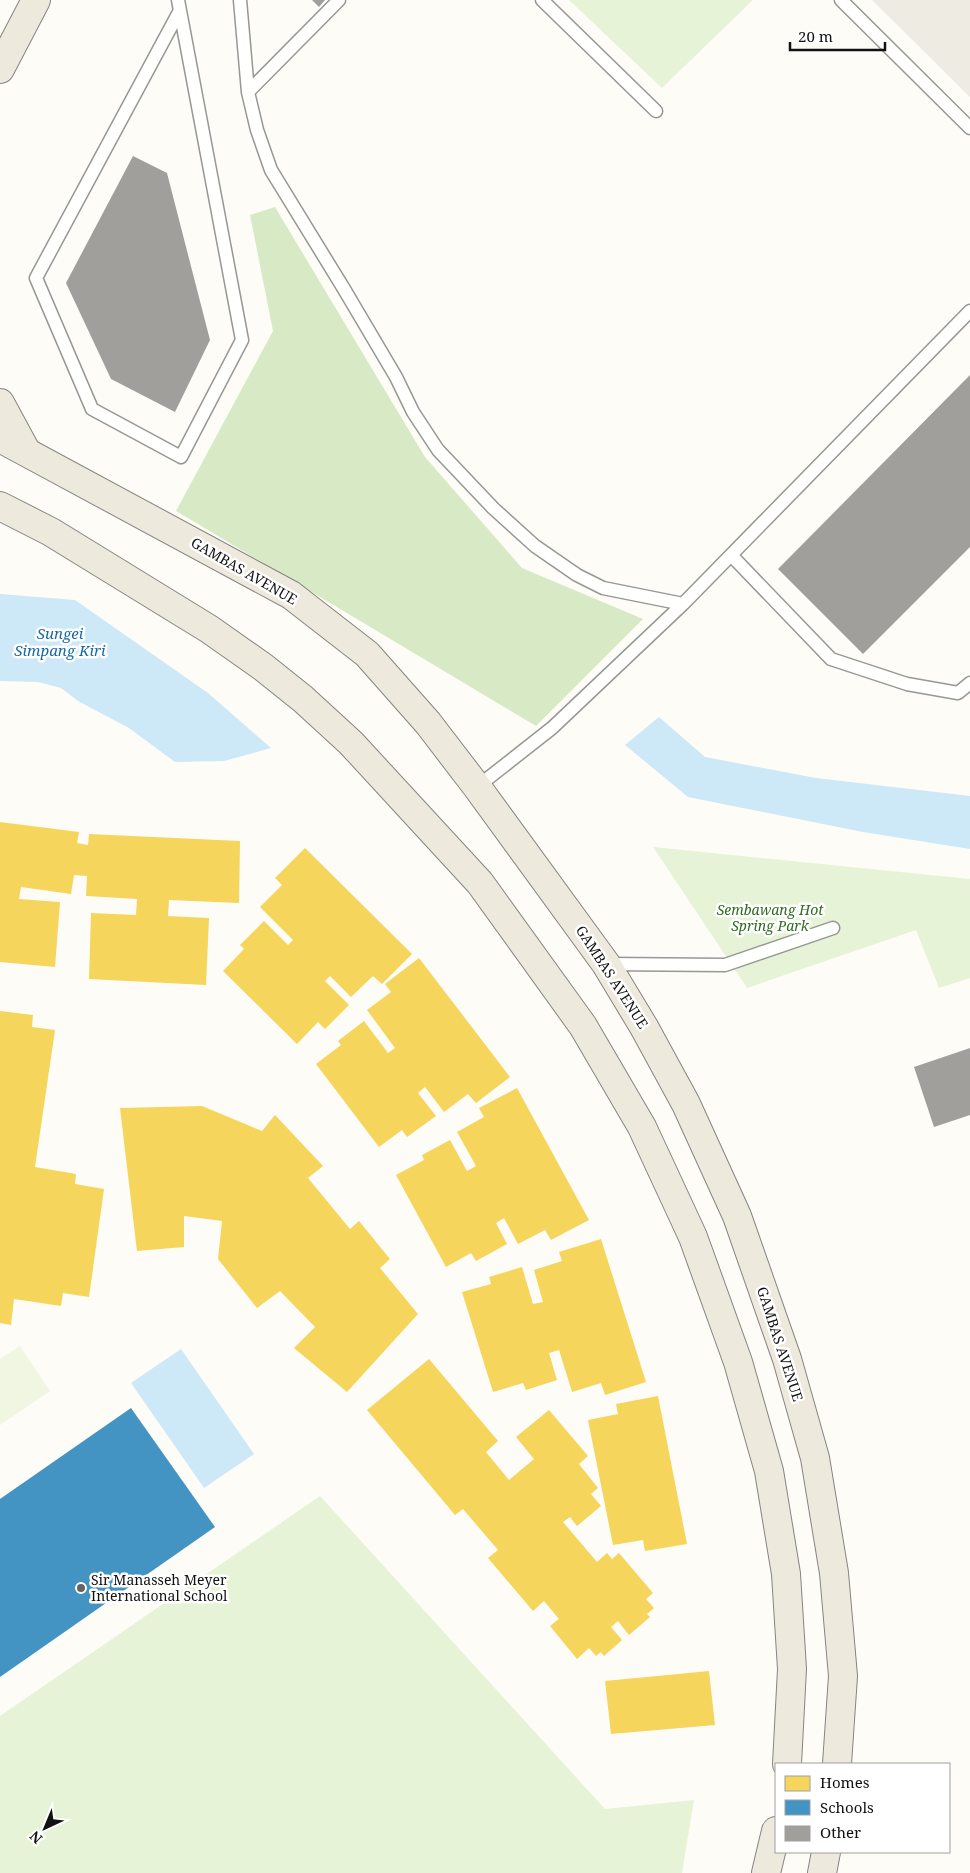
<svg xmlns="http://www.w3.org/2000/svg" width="970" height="1873" viewBox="0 0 970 1873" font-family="'Noto Serif',serif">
<rect width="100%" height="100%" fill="#fdfcf7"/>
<path fill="#e7f3d7" d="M 569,0 L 753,0 L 662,88 Z
M 653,847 L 970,879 L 970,978 L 939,988 L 916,930 L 747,988 Z
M 320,1496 L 605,1809 L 694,1800 L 682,1873 L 0,1873 L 0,1716 Z"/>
<path fill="#d8eac5" d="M 275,207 L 425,457 L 522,568 L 643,619 L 536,726 L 176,511 L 273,331 L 250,215 Z"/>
<path fill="#f0f6e1" d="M 20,1346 L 50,1391 L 0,1425 L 0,1359 Z"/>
<path fill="#edebe2" d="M 872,0 L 970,0 L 970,97 Z"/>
<path fill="#cde8f7" d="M 0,594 L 75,600 L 208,693 L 271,748 L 224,761 L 175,762 L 129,728 L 78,701 L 61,688 L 38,682 L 0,681 Z
M 659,717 L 705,757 L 816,778 L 970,796 L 970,849 L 863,832 L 688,797 L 625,745 Z
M 181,1349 L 254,1454 L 204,1488 L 131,1383 Z"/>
<path fill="#f6d55c" d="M 0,822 L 79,832 L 77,843 L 88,845 L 89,834 L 240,841 L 239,903 L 169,900 L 168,916 L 209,918 L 206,985 L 89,979 L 91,913 L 136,915 L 137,899 L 86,896 L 87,876 L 74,875 L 71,894 L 21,887 L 19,899 L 60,902 L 55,967 L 0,962 Z
M 305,848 L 412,954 L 382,984 L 373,976 L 351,997 L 330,976 L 325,981 L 349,1005 L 325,1029 L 318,1022 L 297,1044 L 223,971 L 244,949 L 240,945 L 264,921 L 288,945 L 293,940 L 260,907 L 282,885 L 275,878 Z
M 419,958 L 510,1077 L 476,1103 L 468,1094 L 444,1112 L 425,1087 L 418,1093 L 436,1116 L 407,1137 L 402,1130 L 379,1147 L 316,1064 L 341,1045 L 338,1041 L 364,1021 L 388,1053 L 395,1048 L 367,1010 L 391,992 L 385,984 Z
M 0,1011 L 33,1015 L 32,1027 L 55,1030 L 35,1167 L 76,1174 L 75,1184 L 104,1189 L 89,1297 L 63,1293 L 61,1306 L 14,1299 L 11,1325 L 0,1323 Z
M 517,1088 L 589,1220 L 551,1240 L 545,1230 L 518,1244 L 504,1218 L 496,1223 L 507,1244 L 476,1261 L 471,1253 L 446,1267 L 396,1175 L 424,1160 L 422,1155 L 450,1140 L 467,1171 L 476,1166 L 457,1132 L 484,1117 L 479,1108 Z
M 202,1106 L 262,1131 L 275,1115 L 323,1166 L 308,1178 L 350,1229 L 359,1221 L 390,1259 L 380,1268 L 418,1314 L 347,1392 L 294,1348 L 315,1327 L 280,1291 L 257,1308 L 218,1259 L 222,1221 L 184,1216 L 184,1247 L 137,1251 L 120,1108 Z
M 601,1239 L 646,1382 L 605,1395 L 601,1383 L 572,1392 L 559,1350 L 549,1353 L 557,1380 L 526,1390 L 523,1383 L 493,1392 L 462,1292 L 491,1284 L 489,1277 L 522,1267 L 533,1304 L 543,1302 L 534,1270 L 562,1261 L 559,1252 Z
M 429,1359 L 498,1441 L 486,1452 L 509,1480 L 534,1459 L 516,1437 L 549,1410 L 588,1456 L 579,1464 L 598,1488 L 591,1494 L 601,1506 L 577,1526 L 570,1517 L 563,1522 L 597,1562 L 607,1553 L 612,1559 L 619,1553 L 653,1593 L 646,1599 L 654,1608 L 647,1614 L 650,1617 L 629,1635 L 618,1621 L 611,1627 L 622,1640 L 604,1656 L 601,1652 L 596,1656 L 589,1648 L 577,1659 L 550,1626 L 559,1619 L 544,1601 L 533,1611 L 488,1558 L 498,1550 L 463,1509 L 455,1515 L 367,1410 Z
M 658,1396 L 687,1544 L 645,1551 L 643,1540 L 613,1545 L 588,1420 L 618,1414 L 616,1404 Z
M 709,1671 L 715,1725 L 611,1734 L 605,1681 Z"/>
<path fill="#4393c3" d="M 131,1408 L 215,1527 L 0,1677 L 0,1499 Z"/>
<path fill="#a19f9c" d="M 312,0 L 325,0 L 319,7 Z
M 133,156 L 167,173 L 210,340 L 175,412 L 111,379 L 66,283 Z
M 970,375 L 970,547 L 863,654 L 778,569 Z
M 970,1048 L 970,1115 L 934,1127 L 914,1067 Z"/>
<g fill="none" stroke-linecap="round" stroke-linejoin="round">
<g stroke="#979795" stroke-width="15">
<path id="service" d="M 178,0 L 242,340 L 181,457 L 92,409 L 36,278 L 179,12
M 240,0 L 248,92 L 257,130 L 271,170 L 344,289 L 396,377 L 413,412 L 438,450 L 493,508 L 535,546 L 577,575 L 603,588 L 683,604
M 542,0 L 656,111
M 841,0 L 970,128
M 248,92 L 339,0
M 731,555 L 831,659 L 907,684 L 958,693 L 970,683
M 477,787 L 552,728 L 683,604 L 970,311
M 606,964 L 725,965 L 833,928"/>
</g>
<g stroke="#858482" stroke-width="30">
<path id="primary" d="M 0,69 L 36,0
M 0,403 L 26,451
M 0,438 L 291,595 L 367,654 L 428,723 L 477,787 L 606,964 L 644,1027 L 686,1104 L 737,1216 L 787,1359 L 815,1458 L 834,1573 L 843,1676 L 837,1764
M 0,506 L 51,532 L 209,629 L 263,667 L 303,699 L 351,743 L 480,883 L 583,1026 L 642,1127 L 693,1237 L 738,1362 L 769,1471 L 786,1574 L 792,1669 L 787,1764
M 766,1873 L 776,1831
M 822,1873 L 826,1852"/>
</g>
<use href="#service" stroke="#fffffe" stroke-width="12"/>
<use href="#primary" stroke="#ede9dc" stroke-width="28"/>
</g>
<circle fill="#646362" stroke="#fff" stroke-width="2" cx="81" cy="1588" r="5"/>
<g text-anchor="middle" stroke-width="5" stroke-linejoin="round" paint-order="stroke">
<g font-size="14" fill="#111" stroke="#fff">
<text transform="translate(244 571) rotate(30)" y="5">GAMBAS AVENUE</text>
<text transform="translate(612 977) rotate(57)" y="5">GAMBAS AVENUE</text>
<text transform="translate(780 1344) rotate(72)" y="5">GAMBAS AVENUE</text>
</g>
<g font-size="14" font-style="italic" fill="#2f6b1f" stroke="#fff">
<text x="770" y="915">Sembawang Hot<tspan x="770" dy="16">Spring Park</tspan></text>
</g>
<g font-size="14" fill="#111" stroke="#fff" text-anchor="start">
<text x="91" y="1585">Sir Manasseh Meyer<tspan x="91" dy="16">International School</tspan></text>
</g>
<g font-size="15" font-style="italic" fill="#1768a6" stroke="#fff">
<text x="60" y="639">Sungei<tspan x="60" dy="17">Simpang Kiri</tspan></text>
</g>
</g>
<rect x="775" y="1763" width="175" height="90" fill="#ffffff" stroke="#a0a0a0"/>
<rect x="785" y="1776" width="25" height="15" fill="#f6d55c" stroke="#a0a0a0"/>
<text x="820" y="1788" font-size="15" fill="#111111">Homes</text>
<rect x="785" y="1800" width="25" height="15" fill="#4393c3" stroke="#a0a0a0"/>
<text x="820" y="1813" font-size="15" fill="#111111">Schools</text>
<rect x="785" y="1826" width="25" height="15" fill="#a19f9c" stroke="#a0a0a0"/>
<text x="820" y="1838" font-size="15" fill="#111111">Other</text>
<g transform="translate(45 1828) rotate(224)" stroke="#ffffff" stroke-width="4" paint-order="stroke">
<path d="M0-4L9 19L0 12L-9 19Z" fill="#111111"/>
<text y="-8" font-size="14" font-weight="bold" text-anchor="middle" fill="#111111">N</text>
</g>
<path d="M790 42v8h95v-8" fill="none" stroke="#111111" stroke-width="2.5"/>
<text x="798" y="42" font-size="15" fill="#111111" stroke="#ffffff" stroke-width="4" paint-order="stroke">20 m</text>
</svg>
